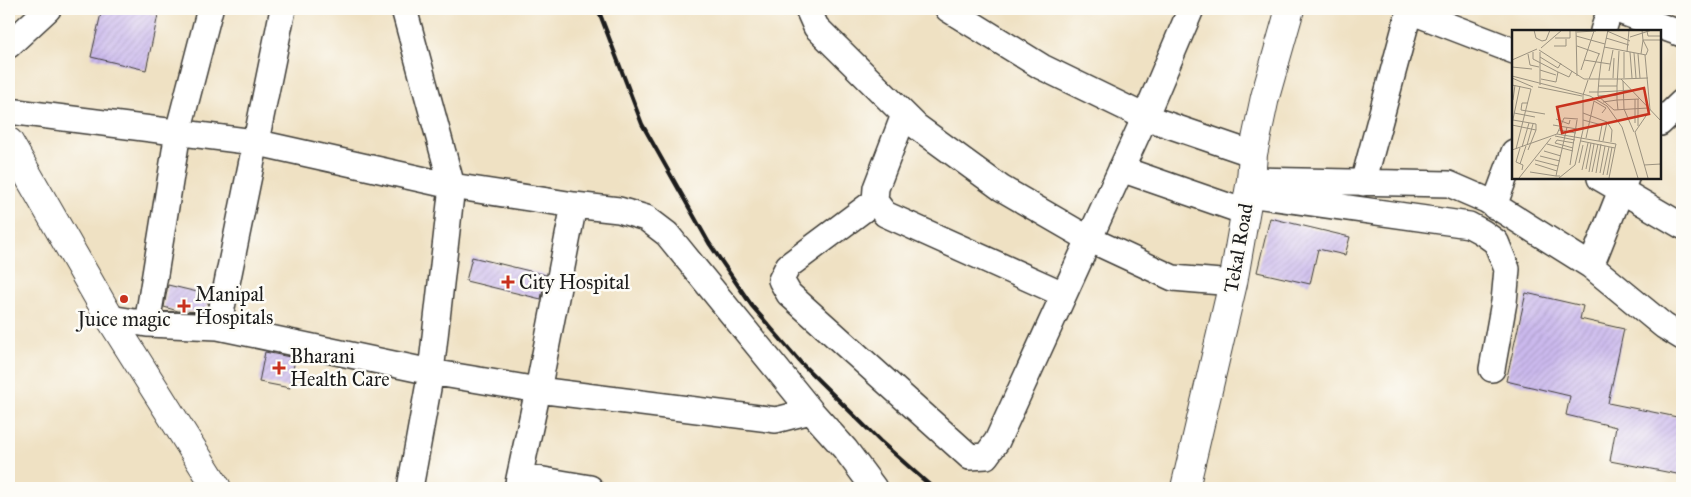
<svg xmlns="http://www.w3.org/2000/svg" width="1691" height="497" viewBox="0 0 1691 497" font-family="'IM FELL Great Primer',serif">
<defs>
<pattern id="building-hatch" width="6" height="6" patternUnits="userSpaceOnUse" patternTransform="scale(1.25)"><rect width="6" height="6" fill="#cbb9ed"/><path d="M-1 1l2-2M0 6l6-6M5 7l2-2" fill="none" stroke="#ae9ecb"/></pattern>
</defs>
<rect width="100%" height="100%" fill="#fdfcf7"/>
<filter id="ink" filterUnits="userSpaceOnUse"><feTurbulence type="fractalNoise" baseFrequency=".02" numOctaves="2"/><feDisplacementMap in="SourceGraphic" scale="10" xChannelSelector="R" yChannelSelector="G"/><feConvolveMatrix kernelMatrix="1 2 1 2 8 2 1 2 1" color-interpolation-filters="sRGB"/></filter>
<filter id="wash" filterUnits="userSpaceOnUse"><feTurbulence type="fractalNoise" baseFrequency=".0096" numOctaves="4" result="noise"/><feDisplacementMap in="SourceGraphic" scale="20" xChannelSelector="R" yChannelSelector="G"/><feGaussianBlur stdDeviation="1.12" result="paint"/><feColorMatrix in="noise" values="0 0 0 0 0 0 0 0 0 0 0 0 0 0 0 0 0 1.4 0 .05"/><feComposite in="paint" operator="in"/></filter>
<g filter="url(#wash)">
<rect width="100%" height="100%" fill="#efe1c3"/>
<g id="blocks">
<path fill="url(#building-hatch)" d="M 102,9 L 131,9 L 158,15 L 146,70 L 91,57 Z
M 1270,218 L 1350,237 L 1345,255 L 1318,249 L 1310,284 L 1257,272 Z
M 472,257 L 546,275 L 541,299 L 466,281 Z
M 168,285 L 210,295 L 206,312 L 178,311 L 164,307 Z
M 1526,293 L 1583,306 L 1580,319 L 1624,329 L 1608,403 L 1682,418 L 1682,475 L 1610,461 L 1616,427 L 1566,415 L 1570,396 L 1506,381 Z
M 265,352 L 295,358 L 290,388 L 259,382 Z"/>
</g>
</g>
<g filter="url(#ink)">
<use href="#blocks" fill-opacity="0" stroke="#3c3a35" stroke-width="1"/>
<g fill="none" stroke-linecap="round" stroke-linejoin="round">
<g stroke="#3c3a35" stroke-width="28">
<path id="minor" d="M 404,9 L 452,186 L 431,372 L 410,488
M 808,9 L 816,27 L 916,126 L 1001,188 L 1089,239 L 1173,278 L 1233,283
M 948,9 L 1042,67 L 1145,117 L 1253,154
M 1614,9 L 1682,34
M 1410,11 L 1514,51
M 1603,31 L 1610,9
M 9,45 L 48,9
M 9,111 L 254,142 L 452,186 L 574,205 L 619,210 L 646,218 L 667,234 L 811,411 L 845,449 L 874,488
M 904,115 L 876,188 L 875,201 L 885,214 L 1063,294
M 1660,123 L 1682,102
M 1121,169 L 1245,212
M 1600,178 L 1682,226
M 1251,180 L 1449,184 L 1486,200 L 1591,266 L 1626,178
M 1363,183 L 1410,9
M 1248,194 L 1469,225 L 1482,232 L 1496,242 L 1507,269 L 1504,302 L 1492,369
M 875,201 L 788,266 L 781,280 L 789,294 L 970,457 L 986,456 L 997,441 L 1145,117 L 1191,9
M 1494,206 L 1514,152
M 1591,266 L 1664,326 L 1682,337
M 110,318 L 147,324 L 218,327 L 431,372 L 538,390 L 574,205
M 147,324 L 178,132 L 210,9
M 218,327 L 283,9
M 520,476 L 590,488
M 517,488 L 538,390 L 776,420 L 811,411"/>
</g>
<g stroke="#3c3a35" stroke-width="30">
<path id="major" d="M 9,142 L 110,318 L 217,488
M 1185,488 L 1233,283 L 1251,180 L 1253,154 L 1265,97 L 1290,9"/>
</g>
<use href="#minor" stroke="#fff" stroke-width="25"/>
<use href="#major" stroke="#fff" stroke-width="28"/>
<path stroke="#1c1c1c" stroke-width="4" d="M 598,9 L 642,124 L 709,243 L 752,306 L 801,363 L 880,441 L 933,488"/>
</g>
</g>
<g fill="#c8321e" stroke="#fdfcf7" stroke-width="2">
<path d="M505.5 274.5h5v5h5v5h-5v5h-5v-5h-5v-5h5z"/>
<circle cx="124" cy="299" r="5"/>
<path d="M181.5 298.5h5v5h5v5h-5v5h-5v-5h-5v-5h5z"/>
<path d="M276.5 360.5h5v5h5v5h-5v5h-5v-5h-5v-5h5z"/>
</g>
<g text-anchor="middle" stroke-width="5" stroke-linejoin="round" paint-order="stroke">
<g font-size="20" fill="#1c1c1c" stroke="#fdfcf7">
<text transform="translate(1238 248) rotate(-80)" y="7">Tekal Road</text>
</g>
<g font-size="20" fill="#1c1c1c" stroke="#fdfcf7" text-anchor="start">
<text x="519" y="289">City Hospital</text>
<text x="195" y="301">Manipal<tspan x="195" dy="23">Hospitals</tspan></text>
<text x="124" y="326" text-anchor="middle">Juice magic</text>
<text x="290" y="363">Bharani<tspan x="290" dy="23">Health Care</tspan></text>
</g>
</g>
<g transform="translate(1512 30)">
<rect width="149" height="149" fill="#efe1c3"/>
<path fill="none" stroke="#9b9280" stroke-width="1" d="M 22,0 L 24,8 L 30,11 L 34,10 L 38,0M 64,0 L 65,46M 130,0 L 131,10 L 136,20 L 134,25 L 129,24 L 131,10 L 149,10M 95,1 L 118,11M 135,1 L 136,6 L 149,6M 65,2 L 84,1M 64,6 L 93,14M 118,7 L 140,0M 43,8 L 58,8 L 58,1M 94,8 L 117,15M 42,16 L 54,16 L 54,9M 65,16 L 88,24M 92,17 L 129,24M 29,18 L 50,0M 27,20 L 72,49 L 109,49 L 149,91M 21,22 L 21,29 L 46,42 L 57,47 L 60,41M 112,22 L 112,48M 115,22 L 117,0M 118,22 L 120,48M 122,23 L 124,48M 16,24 L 18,35 L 27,37M 126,24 L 128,48M 133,25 L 138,80 L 123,102 L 136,148M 28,27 L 46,38 L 49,33M 0,30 L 25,19M 72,30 L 98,34M 0,37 L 20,39M 28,40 L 44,45M 69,40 L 82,1M 97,41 L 101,20M 0,46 L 78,66 L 95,76 L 110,97 L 126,148M 0,48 L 21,57M 101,48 L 102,28M 29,49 L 44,52 L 46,42M 77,49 L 87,24M 109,49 L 136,48M 111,51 L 112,79 L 122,102M 0,55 L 19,59 L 4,119M 28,55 L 28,22M 86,56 L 105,56 L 105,61 L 86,62 L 87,49 L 89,33 L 96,0M 105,56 L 107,21M 26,57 L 70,66M 77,62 L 86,62 L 86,66 L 105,65M 86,66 L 102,80 L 136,78M 123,69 L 123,93M 1,70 L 3,55M 91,72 L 105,70 L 105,61 L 119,60M 16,73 L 10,73 L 9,80 L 33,84M 106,80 L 105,70 L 127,69M 2,83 L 23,87M 71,83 L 95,92 L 100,100 L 99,112M 44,89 L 57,94 L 58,90M 1,90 L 24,94 L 24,100M 71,90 L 90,95 L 87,111M 0,94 L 8,56M 0,95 L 24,100 L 16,120M 41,95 L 65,99M 126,96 L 126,69M 47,100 L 64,103M 45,104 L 52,88 L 66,89M 43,106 L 63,110M 74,108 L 82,71 L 94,78 L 90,83M 91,111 L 95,92M 35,114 L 61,121M 15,115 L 21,94M 10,117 L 17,93M 8,118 L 4,132 L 11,135 L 10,140M 61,118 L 43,113 L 45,110 L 62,113M 0,120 L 45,104 L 104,114 L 103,118 L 69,111M 32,121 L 49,126M 28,126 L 48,131M 23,130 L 46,136M 67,133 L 71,115M 8,134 L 14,116M 23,134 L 45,141M 58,135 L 65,90M 132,135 L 149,134M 74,139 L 79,113M 70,140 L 76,113M 18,142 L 44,146M 77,142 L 82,114M 80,142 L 86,114M 84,143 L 89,114M 88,143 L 93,116M 91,145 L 97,117M 95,145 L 100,117M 48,146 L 44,146 L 45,141 L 55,97M 7,148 L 39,108M 47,148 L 63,135 L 71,100 L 71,65 L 76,50M 97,148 L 103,118"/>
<path fill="#c8321e" fill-opacity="0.15" stroke="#c8321e" stroke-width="2.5" d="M 132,58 L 137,84 L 50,103 L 45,77 Z"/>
<rect width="149" height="149" fill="none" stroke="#1c1c1c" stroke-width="2.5"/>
</g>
<rect width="1691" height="497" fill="none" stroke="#fdfcf7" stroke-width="30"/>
</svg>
